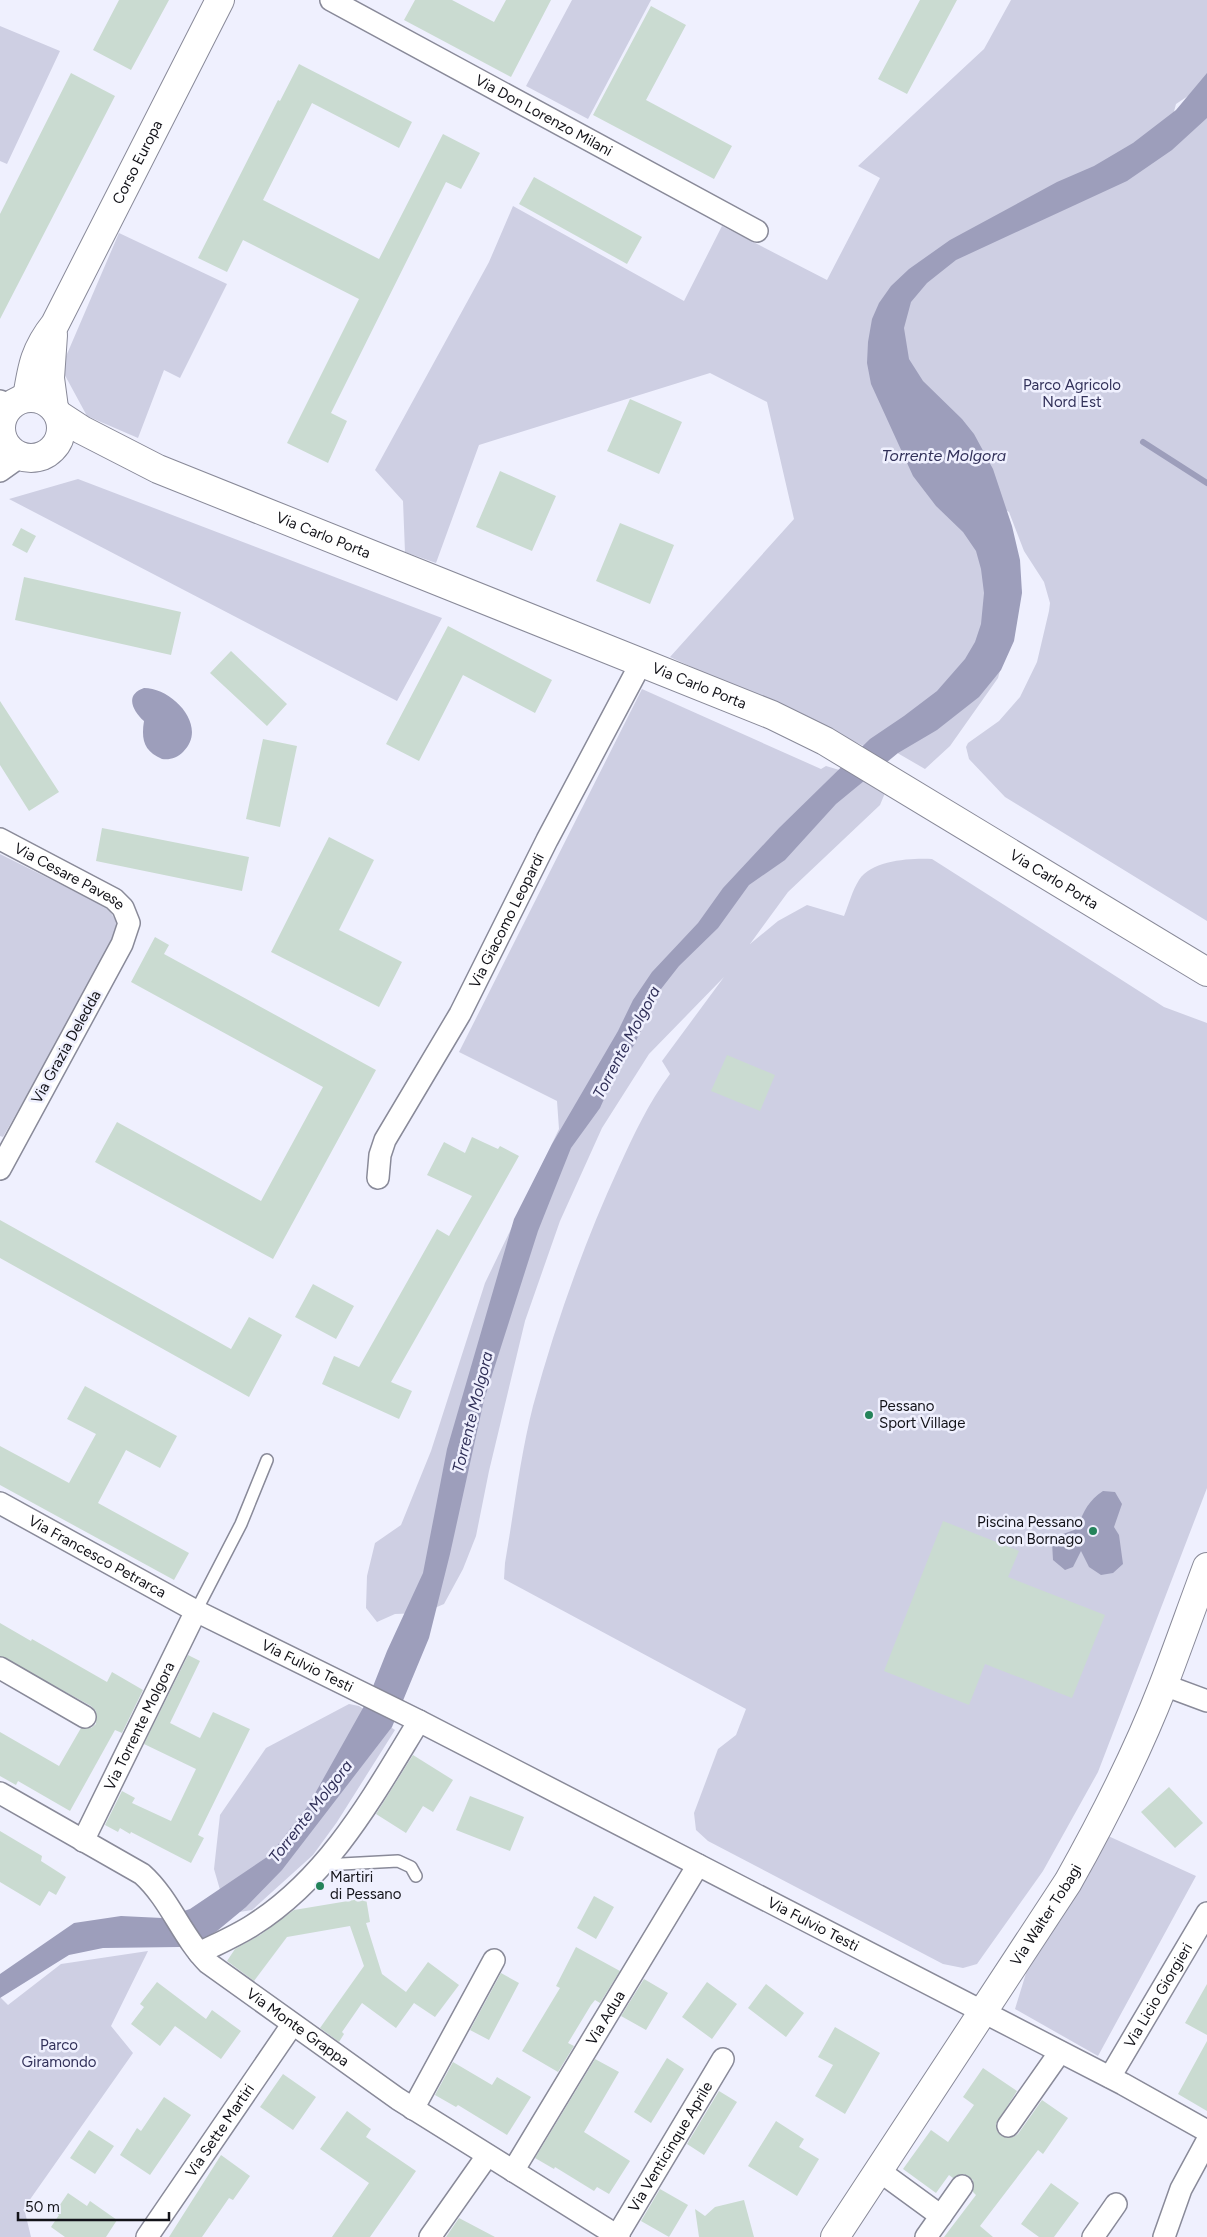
<svg xmlns="http://www.w3.org/2000/svg" width="1207" height="2237" viewBox="0 0 1207 2237" font-family="Figtree,sans-serif">
<rect width="100%" height="100%" fill="#eff0fe"/>
<path fill="#cecfe3" d="M 572,0 L 651,0 L 588,119 L 526,86 Z
M 1011,0 L 1207,0 L 1207,75 L 1194,92 L 1176,104 L 1165,145 L 1207,113 L 1207,921 L 1005,797 L 969,759 L 966,747 L 968,743 L 999,721 L 1020,697 L 1037,662 L 1049,611 L 1050,603 L 1044,582 L 1024,551 L 1009,512 L 980,496 L 1022,591 L 998,678 L 950,746 L 925,769 L 875,740 L 866,747 L 670,657 L 794,519 L 767,402 L 710,373 L 479,445 L 436,563 L 405,552 L 403,501 L 375,470 L 489,262 L 513,206 L 684,301 L 722,226 L 827,280 L 880,178 L 858,166 L 984,49 Z
M 0,26 L 60,51 L 7,164 L 0,161 Z
M 119,233 L 227,284 L 180,378 L 164,370 L 138,438 L 87,416 L 61,368 Z
M 78,479 L 442,618 L 397,701 L 9,499 Z
M 642,689 L 821,769 L 826,766 L 866,778 L 885,793 L 880,805 L 788,892 L 750,944 L 778,921 L 807,905 L 844,916 C 849,904 852,891 859,880 C 872,860 911,858 932,859 L 1164,1007 L 1207,1023 L 1207,1488 L 1098,1772 L 1043,1871 L 977,1964 L 963,1968 L 943,1964 L 708,1841 L 696,1830 L 694,1813 L 718,1749 L 736,1735 L 746,1709 L 504,1579 L 505,1563 C 514,1511 520,1457 533,1406 C 555,1325 584,1243 619,1167 C 634,1134 649,1102 670,1074 L 662,1061 L 724,977 L 649,1054 L 602,1128 L 560,1221 L 525,1321 L 489,1471 L 476,1536 L 463,1569 L 444,1604 L 423,1613 L 395,1614 L 377,1622 L 366,1608 L 367,1576 L 375,1543 L 401,1525 L 431,1451 L 485,1283 L 559,1129 L 557,1101 L 459,1052 Z
M 0,854 L 108,908 L 118,924 L 117,937 L 3,1137 L 0,1136 Z
M 349,1704 L 359,1706 L 395,1730 L 337,1822 L 313,1855 L 252,1910 L 227,1914 L 214,1869 L 220,1815 L 266,1748 Z
M 1106,1835 L 1196,1876 L 1098,2056 L 1015,2009 L 1027,1970 L 1061,1919 Z
M 148,1951 L 111,2026 L 133,2053 L 24,2208 L 31,2237 L 0,2237 L 0,1997 L 8,2005 L 61,1964 Z"/>
<path fill="#9d9ebb" d="M 1207,73 L 1207,118 L 1172,150 L 1127,181 L 956,260 L 927,283 L 911,302 L 904,328 L 909,359 L 923,381 L 962,419 L 974,434 L 993,469 L 1012,526 L 1020,560 L 1022,593 L 1014,641 L 1001,670 L 979,697 L 937,730 L 898,753 L 836,804 L 785,860 L 749,885 L 718,928 L 679,966 L 661,989 L 634,1045 L 617,1070 L 600,1108 L 571,1148 L 538,1231 L 484,1400 L 450,1554 L 429,1638 L 392,1727 L 282,1870 L 246,1907 L 217,1931 L 202,1940 L 179,1947 L 103,1948 L 69,1955 L 0,1998 L 0,1974 L 74,1923 L 121,1916 L 162,1918 L 190,1909 L 270,1855 L 308,1806 L 368,1699 L 387,1651 L 423,1573 L 447,1449 L 514,1219 L 552,1144 L 618,1031 L 633,1000 L 652,972 L 698,923 L 723,888 L 779,828 L 870,739 L 904,716 L 937,691 L 965,659 L 975,642 L 981,624 L 984,593 L 981,569 L 976,551 L 963,532 L 936,506 L 913,476 L 871,384 L 867,363 L 868,342 L 872,319 L 879,303 L 891,286 L 909,269 L 950,240 L 1057,182 L 1094,166 L 1133,143 L 1176,110 Z
M 144,688 C 173,688 209,727 183,752 C 177,758 170,760 162,759 C 144,751 141,740 144,721 C 133,711 124,695 144,688 Z
M 1103,1491 L 1115,1492 L 1122,1504 L 1114,1527 L 1119,1535 L 1123,1564 L 1113,1573 L 1101,1575 L 1089,1567 L 1081,1551 L 1073,1567 L 1065,1570 L 1053,1560 L 1052,1542 L 1063,1534 L 1077,1529 C 1083,1512 1088,1501 1103,1491 Z"/>
<g fill="none" stroke-linecap="round" stroke-linejoin="round">
<path stroke="#9d9ebb" stroke-width="6" d="M 1143,442 L 1207,483"/>
</g>
<path fill="#cadbd1" d="M 119,0 L 169,0 L 131,70 L 93,50 Z
M 415,0 L 452,0 L 494,22 L 506,0 L 551,0 L 511,77 L 404,20 Z
M 920,0 L 957,0 L 907,94 L 878,79 Z
M 651,6 L 686,25 L 646,100 L 732,146 L 714,179 L 593,115 Z
M 299,64 L 412,122 L 399,148 L 312,103 L 263,200 L 379,259 L 443,134 L 480,153 L 461,189 L 446,182 L 331,413 L 347,421 L 328,463 L 287,443 L 359,299 L 243,240 L 227,272 L 198,258 L 278,100 L 280,101 Z
M 71,73 L 115,96 L 0,319 L 0,214 Z
M 534,177 L 642,237 L 627,264 L 519,204 Z
M 630,399 L 682,422 L 659,474 L 607,451 Z
M 500,471 L 556,496 L 532,551 L 476,527 Z
M 620,523 L 674,545 L 650,604 L 596,581 Z
M 21,528 L 36,536 L 27,553 L 12,545 Z
M 24,577 L 181,612 L 171,655 L 15,620 Z
M 448,626 L 552,680 L 535,713 L 463,675 L 419,761 L 386,744 Z
M 231,651 L 287,704 L 267,726 L 210,673 Z
M 0,701 L 59,792 L 29,811 L 0,765 Z
M 263,739 L 297,746 L 280,827 L 246,819 Z
M 102,828 L 249,857 L 242,891 L 96,861 Z
M 329,837 L 374,860 L 339,930 L 402,962 L 379,1007 L 271,952 Z
M 155,937 L 169,945 L 164,954 L 376,1070 L 273,1259 L 95,1162 L 117,1122 L 261,1201 L 323,1087 L 131,982 Z
M 727,1055 L 775,1075 L 760,1111 L 711,1091 Z
M 472,1137 L 498,1149 L 500,1146 L 519,1156 L 391,1382 L 412,1391 L 399,1419 L 322,1384 L 334,1356 L 359,1367 L 437,1229 L 449,1236 L 472,1196 L 427,1175 L 444,1142 L 465,1153 Z
M 0,1220 L 231,1349 L 249,1317 L 282,1335 L 249,1397 L 0,1258 Z
M 313,1284 L 354,1306 L 336,1339 L 295,1317 Z
M 85,1386 L 177,1436 L 160,1468 L 126,1450 L 98,1503 L 189,1553 L 174,1580 L 0,1485 L 0,1446 L 69,1483 L 96,1434 L 67,1419 Z
M 943,1521 L 1019,1551 L 1008,1577 L 1105,1615 L 1072,1698 L 985,1664 L 969,1705 L 884,1671 Z
M 0,1623 L 31,1641 L 32,1639 L 107,1682 L 112,1672 L 143,1690 L 122,1733 L 115,1730 L 70,1811 L 18,1781 L 16,1785 L 0,1776 L 0,1732 L 59,1766 L 81,1728 L 91,1728 L 96,1724 L 96,1711 L 91,1706 L 0,1656 Z
M 188,1655 L 200,1661 L 170,1723 L 200,1738 L 213,1712 L 250,1729 L 198,1835 L 204,1838 L 191,1863 L 131,1832 L 130,1834 L 120,1828 L 118,1832 L 105,1825 L 122,1791 L 135,1798 L 132,1803 L 171,1821 L 196,1769 L 144,1744 Z
M 413,1755 L 453,1780 L 433,1812 L 423,1806 L 406,1833 L 376,1814 Z
M 1169,1787 L 1203,1823 L 1175,1848 L 1141,1812 Z
M 470,1796 L 524,1817 L 510,1851 L 456,1830 Z
M 0,1831 L 42,1856 L 41,1861 L 66,1877 L 56,1895 L 49,1891 L 40,1906 L 0,1882 Z
M 594,1896 L 614,1907 L 596,1939 L 577,1928 Z
M 366,1898 L 370,1922 L 366,1923 L 382,1974 L 406,1992 L 428,1962 L 459,1985 L 435,2017 L 414,2003 L 396,2028 L 362,2003 L 342,2032 L 344,2034 L 339,2042 L 320,2028 L 364,1966 L 350,1926 L 287,1937 L 254,1981 L 227,1961 L 235,1949 L 260,1935 L 294,1910 Z
M 576,1947 L 620,1971 L 600,2003 L 595,2000 L 591,2005 L 568,2043 L 574,2046 L 558,2072 L 522,2051 L 560,1988 L 556,1986 Z
M 501,1973 L 519,1983 L 489,2040 L 470,2030 Z
M 644,1979 L 668,1993 L 646,2030 L 621,2016 Z
M 157,1982 L 206,2019 L 212,2010 L 241,2031 L 221,2059 L 175,2026 L 160,2046 L 131,2024 L 144,2007 L 140,2004 Z
M 707,1982 L 737,2004 L 712,2039 L 682,2017 Z
M 766,1984 L 804,2013 L 786,2037 L 748,2008 Z
M 1207,1984 L 1207,2035 L 1185,2023 Z
M 835,2027 L 880,2053 L 845,2114 L 815,2096 L 833,2065 L 818,2057 Z
M 1207,2041 L 1207,2111 L 1178,2094 Z
M 667,2058 L 684,2069 L 651,2123 L 634,2112 Z
M 595,2059 L 619,2072 L 584,2132 L 630,2161 L 609,2194 L 597,2187 L 594,2191 L 555,2167 L 554,2169 L 535,2158 Z
M 453,2062 L 492,2085 L 497,2077 L 531,2097 L 507,2135 L 458,2105 L 456,2107 L 435,2095 Z
M 983,2068 L 1017,2091 L 996,2124 L 997,2131 L 1001,2136 L 1013,2137 L 1018,2134 L 1042,2100 L 1068,2118 L 1043,2154 L 1038,2150 L 980,2226 L 993,2237 L 944,2237 L 976,2195 L 973,2192 L 973,2180 L 964,2174 L 953,2178 L 949,2175 L 936,2193 L 903,2169 L 931,2130 L 948,2142 L 974,2105 L 963,2097 Z
M 283,2074 L 316,2097 L 293,2130 L 260,2107 Z
M 719,2091 L 737,2102 L 704,2155 L 687,2144 Z
M 164,2097 L 191,2115 L 150,2175 L 120,2155 L 137,2128 L 141,2131 Z
M 347,2111 L 371,2129 L 366,2137 L 416,2171 L 370,2237 L 332,2237 L 369,2183 L 320,2149 Z
M 776,2121 L 804,2139 L 799,2147 L 819,2159 L 797,2196 L 748,2166 Z
M 89,2130 L 114,2146 L 95,2174 L 70,2158 Z
M 221,2155 L 250,2176 L 233,2200 L 229,2198 L 202,2237 L 169,2237 Z
M 1051,2183 L 1079,2203 L 1054,2237 L 1039,2237 L 1021,2224 Z
M 660,2189 L 688,2205 L 669,2237 L 641,2221 Z
M 68,2193 L 87,2206 L 90,2201 L 117,2220 L 106,2237 L 65,2237 L 51,2227 L 59,2215 L 55,2212 Z
M 744,2200 L 754,2237 L 699,2237 L 695,2209 L 705,2216 L 715,2207 Z
M 459,2218 L 495,2237 L 446,2237 Z"/>
<g fill="none" stroke-linecap="round" stroke-linejoin="round">
<g stroke="#898a99" stroke-width="14">
<path id="service" d="M 196,1611 L 241,1524 L 267,1460
M 323,1865 L 398,1861 L 411,1867 L 416,1876"/>
</g>
<g stroke="#898a99" stroke-width="24">
<g id="minor">
<path id="s1" d="M 331,0 L 757,231"/>
<path d="M 0,401 L 11,405"/>
<path d="M 0,443 L 3,438"/>
<path d="M 0,471 L 21,456"/>
<path id="s2" d="M 0,839 L 114,899 L 123,908 L 129,923 L 122,944 L 0,1169"/>
<path id="s3" d="M 378,1178 L 380,1155 L 385,1140 L 460,1014 L 547,840 L 641,663"/>
<path id="s4" d="M 0,1503 L 196,1611 L 419,1721 L 1123,2084 L 1207,2131"/>
<path d="M 0,1668 L 85,1717"/>
<path d="M 1164,1685 L 1207,1701"/>
<path id="s5" d="M 0,1793 L 142,1874 C 170,1899 182,1937 208,1963 L 398,2099 L 619,2237"/>
<path id="s6" d="M 83,1841 L 196,1611"/>
<path d="M 199,1953 C 217,1944 236,1936 253,1925 C 330,1876 373,1796 419,1721"/>
<path id="s7" d="M 1110,2077 L 1207,1913"/>
<path d="M 413,2109 L 494,1960"/>
<path d="M 1008,2126 L 1060,2052"/>
<path d="M 878,2170 L 941,2216"/>
<path id="s8" d="M 513,2171 L 698,1865"/>
<path id="s9" d="M 617,2236 L 723,2059"/>
<path id="s10" d="M 147,2237 L 292,2025"/>
<path d="M 430,2237 L 487,2156"/>
<path d="M 926,2237 L 962,2186"/>
<path d="M 1093,2237 L 1116,2204"/>
<path d="M 1164,2237 L 1181,2189 L 1207,2141"/>
</g>
</g>
<g stroke="#898a99" stroke-width="30">
<g id="tertiary">
<path d="M 53,335 L 50,378 L 54,408"/>
<circle cx="31" cy="428" r="30"/>
<path id="s11" d="M 27,398 C 32,366 35,349 55,324 L 220,0"/>
<path id="s12" d="M 59,415 L 82,430 L 158,469 L 772,715 L 825,741 L 1207,972"/>
<path id="s13" d="M 835,2237 L 1068,1882 C 1104,1818 1137,1753 1163,1686 C 1178,1647 1192,1607 1207,1567"/>
</g>
</g>
<use href="#service" stroke="#fff" stroke-width="11"/>
<use href="#minor" stroke="#fff" stroke-width="21"/>
<use href="#tertiary" stroke="#fff" stroke-width="28"/>
</g>
<g fill="#24835a" stroke="#eff0fe" stroke-width="2">
<circle cx="869" cy="1415" r="5"/>
<circle cx="1093" cy="1531" r="5"/>
<circle cx="320" cy="1886" r="5"/>
</g>
<g text-anchor="middle" stroke-width="5" stroke-linejoin="round" paint-order="stroke">
<g font-size="15" fill="#131319" stroke="#eff0fe">
<text dy="5" stroke="none"><textPath href="#s1" startOffset="242">Via Don Lorenzo Milani</textPath></text>
<text dy="5" stroke="none"><textPath href="#s11" startOffset="262">Corso Europa</textPath></text>
<text dy="5" stroke="none"><textPath href="#s12" startOffset="291">Via Carlo Porta</textPath></text>
<text dy="5" stroke="none"><textPath href="#s12" startOffset="696">Via Carlo Porta</textPath></text>
<text dy="5" stroke="none"><textPath href="#s2" startOffset="79">Via Cesare Pavese</textPath></text>
<text dy="5" stroke="none"><textPath href="#s12" startOffset="1101">Via Carlo Porta</textPath></text>
<text dy="5" stroke="none"><textPath href="#s3" startOffset="290">Via Giacomo Leopardi</textPath></text>
<text transform="translate(66 1047) rotate(-61)" y="5">Via Grazia Deledda</text>
<text dy="5" stroke="none"><textPath href="#s4" startOffset="111">Via Francesco Petrarca</textPath></text>
<text dy="5" stroke="none"><textPath href="#s4" startOffset="348">Via Fulvio Testi</textPath></text>
<text dy="5" stroke="none"><textPath href="#s6" startOffset="128">Via Torrente Molgora</textPath></text>
<text dy="5" stroke="none"><textPath href="#s13" startOffset="385">Via Walter Tobagi</textPath></text>
<text dy="5" stroke="none"><textPath href="#s4" startOffset="916">Via Fulvio Testi</textPath></text>
<text dy="5" stroke="none"><textPath href="#s7" startOffset="95">Via Licio Giorgieri</textPath></text>
<text dy="5" stroke="none"><textPath href="#s8" startOffset="179">Via Adua</textPath></text>
<text dy="5" stroke="none"><textPath href="#s5" startOffset="385">Via Monte Grappa</textPath></text>
<text dy="5" stroke="none"><textPath href="#s10" startOffset="129">Via Sette Martiri</textPath></text>
<text dy="5" stroke="none"><textPath href="#s9" startOffset="104">Via Venticinque Aprile</textPath></text>
</g>
<g font-size="15" fill="#32315a" stroke="#eff0fe">
<text x="1072" y="390">Parco Agricolo<tspan x="1072" dy="17">Nord Est</tspan></text>
<text x="59" y="2050">Parco<tspan x="59" dy="17">Giramondo</tspan></text>
</g>
<g font-size="15" fill="#131319" stroke="#eff0fe" text-anchor="start">
<text x="879" y="1411">Pessano<tspan x="879" dy="17">Sport Village</tspan></text>
<text x="1083" y="1527" text-anchor="end">Piscina Pessano<tspan x="1083" dy="17">con Bornago</tspan></text>
<text x="330" y="1882">Martiri<tspan x="330" dy="17">di Pessano</tspan></text>
</g>
<g font-size="16" font-style="italic" fill="#302f58" stroke="#eff0fe">
<text x="944" y="461">Torrente Molgora</text>
<text transform="translate(626 1042) rotate(-62)" y="6">Torrente Molgora</text>
<text transform="translate(472 1412) rotate(-76)" y="6">Torrente Molgora</text>
<text transform="translate(310 1811) rotate(-52)" y="6">Torrente Molgora</text>
</g>
</g>
<path d="M18 2212v8h151v-8" fill="none" stroke="#131319" stroke-width="2.5"/>
<text x="25" y="2212" font-size="15" fill="#131319" stroke="#eff0fe" stroke-width="4" paint-order="stroke">50 m</text>
</svg>
